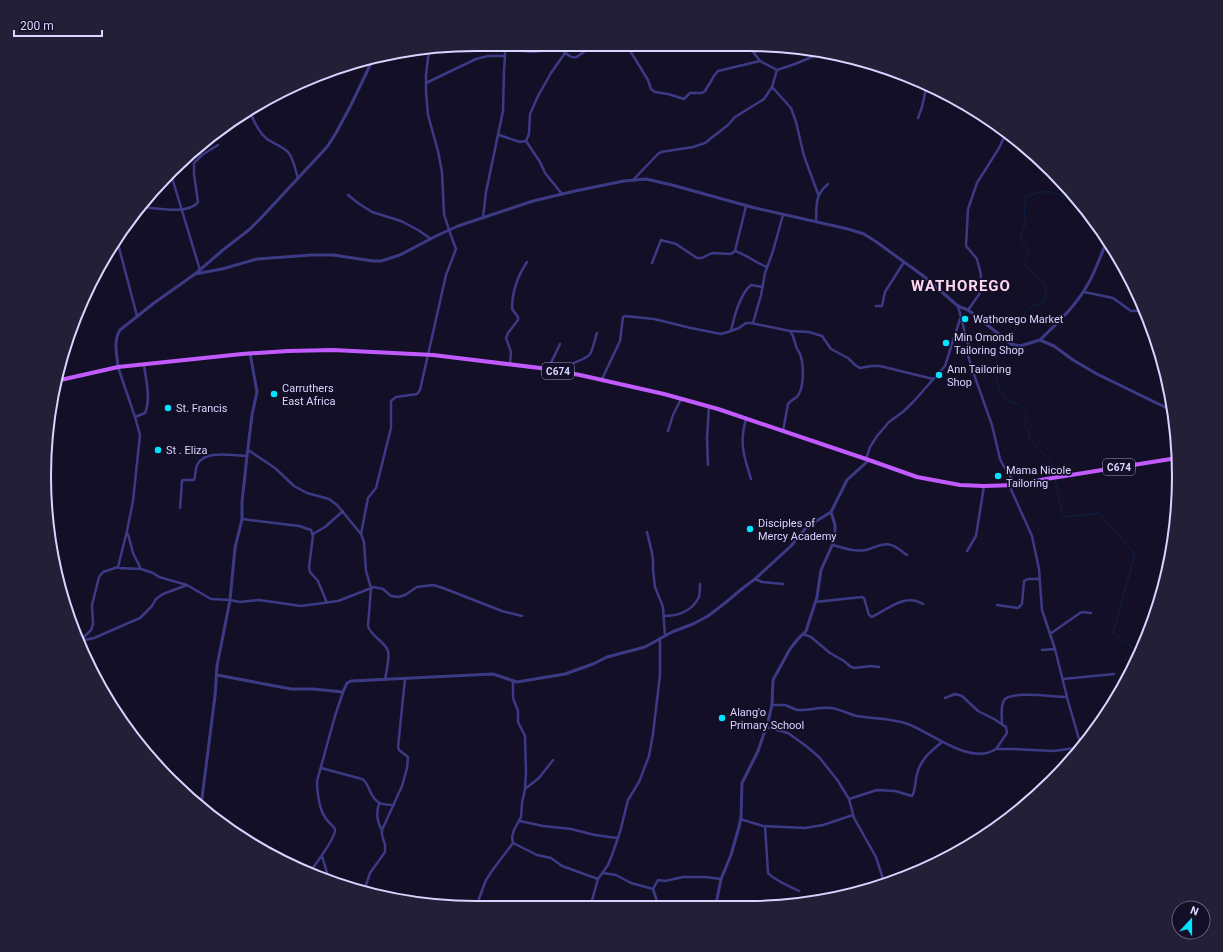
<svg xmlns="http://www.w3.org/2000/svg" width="1223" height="952" viewBox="0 0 1223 952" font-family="Roboto,sans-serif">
<rect width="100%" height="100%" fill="#130f26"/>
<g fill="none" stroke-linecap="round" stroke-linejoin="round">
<path stroke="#0c2248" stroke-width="1" d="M 1054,476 L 1050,461 L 1028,437 L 1030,432 L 1023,424 L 1026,419 L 1026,413 L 1017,404 L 1006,400 L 999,389 L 995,374 L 997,360 L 994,349 L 996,341 L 1003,335 L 1010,336 L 1015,331 C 1016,323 1018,324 1022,317 C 1029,307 1031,306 1043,303 C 1053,280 1034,278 1023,263 L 1027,256 L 1028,248 L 1021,240 L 1021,234 L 1026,222 L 1024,211 L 1026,197 C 1034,193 1043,191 1052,192 C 1057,193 1059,197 1065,196 L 1068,190 L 1068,188
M 1055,479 L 1063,517 L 1099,513 L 1135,554 L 1113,633 L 1140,653"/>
<path stroke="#3d3a85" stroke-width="2.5" d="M 555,44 C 580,67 572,56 597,44
M 626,44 L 648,80 L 651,89 L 655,92 L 668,94 L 684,99 L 690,93 L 702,93 L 705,91 L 714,76 L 718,71 L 760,61
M 748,45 L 760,61 L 777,70 L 795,64 L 819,54
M 505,49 L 531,52 L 560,49
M 426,83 L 476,59 L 488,56 L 505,56
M 772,87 L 791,108 L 796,122 L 804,156 L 818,194
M 249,110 C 254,121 258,132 267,139 C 274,144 282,146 288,152 C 294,159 295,170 298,178
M 918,118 L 922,107 L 927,84
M 499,135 L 520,142 L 526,141
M 170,171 L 200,270
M 633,180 L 658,154 L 661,152 L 693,147 L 705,143 L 728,125 L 735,117 L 764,99 L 772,87 L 777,70
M 562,194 L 545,173 L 540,162 L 526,141 L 529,134 L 530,114 L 538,96 L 551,73 L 565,53
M 348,195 L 358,203 L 372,212 L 401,221 L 418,230 L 431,239
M 142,207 C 156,208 189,215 198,202 L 194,174 L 194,163 L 202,155 L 218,145
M 483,218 L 486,192 L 503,111 L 504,71 L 505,56 L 505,44
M 816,222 C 817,205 814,196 828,184
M 117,240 L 137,316
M 735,251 C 747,255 756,263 767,267
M 652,263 L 661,240 L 676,244 L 697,258 L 702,258 L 712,253 L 731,254 L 735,251 L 746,206
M 1084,292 L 1113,298 L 1131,311 L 1146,311
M 876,306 L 882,306 L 885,292 L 904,262
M 958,306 L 969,348 L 968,355 L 972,369 L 992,425 L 1000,459 L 1003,465 L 1016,485
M 968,310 L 980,293 L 981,275 L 977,259 L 966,246 L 968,209 L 977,183 L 999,148 L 1007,131
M 753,323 L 761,295 L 765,273 L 773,251 L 783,215
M 731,331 C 734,317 740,294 751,285 L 763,287
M 510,364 L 511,352 L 506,338 L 508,333 L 518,320 L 518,317 L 512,309 C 512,292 517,277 527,262
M 118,367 L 135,417 L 140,435 L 133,501 L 127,531 L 118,567 L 119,568 L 141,569 L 153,573 L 159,577 L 187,585 L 211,599 L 230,600 L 240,602 L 259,600 L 301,606 L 338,601 L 374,587 L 383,589 L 391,596 L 398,597 L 405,595 L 417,587 L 433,585 L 443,588 L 502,611 L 522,616
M 548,369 L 560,344
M 564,371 C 572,360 583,362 590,354 C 593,350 595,338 597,333
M 602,379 L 620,341 L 623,317 L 625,316 L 654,319 L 691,328 L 721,334 L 731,331 L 739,328 L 746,323 L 751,323 L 790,331 L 809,332 L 822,336 L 831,349 L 848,358 L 855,365 L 860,368 L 871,366 L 880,366 L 933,379
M 135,417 L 145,413 C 151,399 146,380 144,365
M 746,419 C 745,424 743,429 743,435 C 741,450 747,465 751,479
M 668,431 L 673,415 L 681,399
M 783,431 L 788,404 C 791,399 797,399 799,394 C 804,384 804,364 800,354 C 799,351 796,349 796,346 C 794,340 794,336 790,331
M 248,450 L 275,468 L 294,486 L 307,493 L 329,499 L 337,505 L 361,534 L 364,542 L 366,571 L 371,588 L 368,626 C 371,637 385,641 388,651 C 390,658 386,672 385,680
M 866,459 L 870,447 L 877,436 L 889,422 L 904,411 L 914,401 L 945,366 L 960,319
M 708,465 L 707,438 L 709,407
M 1009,485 L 1032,536 L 1039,569 L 1042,610 L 1055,649 L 1068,701 L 1081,746
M 180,508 L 182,481 L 183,480 L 194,480 C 196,475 195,469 197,465 C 204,449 233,456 247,456
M 242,519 L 299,526 L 311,530 L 313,536 L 309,567 L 310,572 L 318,581 L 327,603
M 647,532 L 652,553 L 653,560 L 653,570 L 655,587 L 663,607 L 665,636
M 128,534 L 133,553 L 141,569
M 313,534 L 325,527 L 343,511
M 361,534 L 368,498 L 376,488 L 391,428 L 391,401 L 396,397 L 417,394 L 420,390 L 446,275 L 456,249 L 449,230 L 444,214 L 442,172 L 438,151 L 428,115 L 426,92 L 426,75 L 429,50
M 833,545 C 844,548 854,552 866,550 C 874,548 883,542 891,545 C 896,546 901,551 907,555
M 967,551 L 976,536 L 984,486
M 755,579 L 762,582 L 783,584
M 815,602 L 862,597 L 864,598 L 869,615 L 872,617 C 888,609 905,593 923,604
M 997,605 L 1018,608 L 1022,604 L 1024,581 L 1028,579 L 1040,579
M 664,616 C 678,616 692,611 699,597 C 700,593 700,588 700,584
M 803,634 L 811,637 L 830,653 L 844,661 L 851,667 L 855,668 L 870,666 L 879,667
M 1050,634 L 1080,613 L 1083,612 L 1091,613
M 81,640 L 91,630 L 93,624 L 92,605 L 99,577 L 103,572 L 118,567
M 80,641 L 94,638 L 140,618 L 152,606 L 156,599 L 163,594 L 187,585
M 1042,650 L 1055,649
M 1063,679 L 1114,674
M 945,698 L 955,694 L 962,696 L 978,711 L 994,719 L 1006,727 L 1007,733 L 996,749
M 772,705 L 785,705 L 797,710 L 800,710 C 810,710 821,707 831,708 C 840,709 848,714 857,716 C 874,719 892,718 908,724 C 932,733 970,766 996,749 L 1012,749 L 1054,751 L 1075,748 L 1081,745
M 1002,724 C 1002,716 1000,705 1005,699 C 1013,691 1054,697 1067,697
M 766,727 L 788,733 L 806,746 L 819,757 L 838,781 L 849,799 L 854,818 L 876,857 L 885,885
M 321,768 L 362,779 C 366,781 367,785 369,789 C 375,803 380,805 394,805
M 525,789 L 539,778 L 553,760
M 849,799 L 877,790 L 895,791 L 912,796 C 916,789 915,781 917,774 C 920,760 931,751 942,742
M 379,804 C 376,813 377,822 382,830
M 740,819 L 763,826 L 805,828 L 823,825 L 853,815
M 520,821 L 543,826 L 571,829 L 595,835 L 617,838
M 765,826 L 768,873 C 775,881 790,886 799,891
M 513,843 L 537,855 L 551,858 L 562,866 L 598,879
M 322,856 L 328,876
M 312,868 L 329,876 L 335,884
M 310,872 C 315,865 337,836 335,829 C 333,825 327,822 325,817 C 319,809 317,791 317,781 L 335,716 L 343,692
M 603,873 L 616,875 L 631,883 L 653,889
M 364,891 L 370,873 L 385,852 L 385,845 L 382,835 L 382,830 L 402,786 L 407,768 L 408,757 L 399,750 L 398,747 L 405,679
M 547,903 L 551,904
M 477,904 L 486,880 L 494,868 L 513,843 L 512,837 L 514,830 L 521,817 L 522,803 L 525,789 L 526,772 L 525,736 L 518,722 L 518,711 L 513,698 L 513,684 L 512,680
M 591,904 L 598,879 L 608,865 L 612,855 L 620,832 L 628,800 L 639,782 L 649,756 L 653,734 L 660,675 L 660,640
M 658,904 L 653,889 L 658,880 L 665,881 L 683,877 L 705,877 L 721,879"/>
<path stroke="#3d3a85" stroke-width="3" d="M 195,274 L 222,269 L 257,259 L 312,255 L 333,255 L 373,261 L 381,261 L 400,255 L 436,236 L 458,226 L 533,201 L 575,191 L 624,181 L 646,179 L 672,185 L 755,208 L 848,229 L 864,234 L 878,243 L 922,275 L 958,306 L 968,310 L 1000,335
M 1004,339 L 1011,344 L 1020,346 L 1040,340 L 1054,346 L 1073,360 L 1097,374 L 1173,411
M 1040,340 C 1057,323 1076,306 1088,284 C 1096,270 1101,254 1108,239
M 118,367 C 117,355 113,341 120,330 L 154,303 L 195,274 L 223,250 L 250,229 L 261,218 L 327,147 L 336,133 L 351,105 L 374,57
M 217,675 L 291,689 L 313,689 L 343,692 L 347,683 L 351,681 L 493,674 L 517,682 L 565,674 L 593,664 L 607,657 L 645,647 L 672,632 L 693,624 L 708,616 L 725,603 L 743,588 L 755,579 L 791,546 L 805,529 L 810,525 L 831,512 L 847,480 L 869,460
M 201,806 L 215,696 L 217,666 L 230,600 L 235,548 L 242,519 L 242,502 L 247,456 L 252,415 L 257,392 L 250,353
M 716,904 L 721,879 L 731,855 L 739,827 L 741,817 L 742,783 L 758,751 L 768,722 L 772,705 L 773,680 L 790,649 L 797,640 L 806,631 L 817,597 L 821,570 L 835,539 L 835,525 L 831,512"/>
<path stroke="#c25bff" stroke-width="4" d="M 56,381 L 118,367 L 242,354 L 288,351 L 333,350 L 433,355 L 548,369 L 580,375 L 664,394 L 718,409 L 866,459 L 917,477 L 960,485 L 984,486 L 1016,485 L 1046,479 L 1177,458"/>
</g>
<g fill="#00e5ff" stroke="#130f26" stroke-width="1.5">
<circle cx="965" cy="319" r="4"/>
<circle cx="946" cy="343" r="4"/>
<circle cx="939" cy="375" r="4"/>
<circle cx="274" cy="394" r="4"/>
<circle cx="168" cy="408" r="4"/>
<circle cx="158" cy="450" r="4"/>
<circle cx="998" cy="476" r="4"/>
<circle cx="750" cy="529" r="4"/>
<circle cx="722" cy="718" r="4"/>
</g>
<g text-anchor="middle" stroke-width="3.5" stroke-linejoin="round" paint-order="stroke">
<g fill="#130f26" stroke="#9e99be" stroke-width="1">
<rect x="542" y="363" width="32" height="16" rx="3"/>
<rect x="1103" y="459" width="32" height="16" rx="3"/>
</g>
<g font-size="10" font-weight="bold" fill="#d9d4ff">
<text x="558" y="375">C674</text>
<text x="1119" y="471">C674</text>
</g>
<g font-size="11" fill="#d9d4ff" stroke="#130f26" text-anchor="start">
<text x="973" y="323">Wathorego Market</text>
<text x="954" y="341">Min Omondi<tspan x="954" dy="13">Tailoring Shop</tspan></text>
<text x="947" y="373">Ann Tailoring<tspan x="947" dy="13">Shop</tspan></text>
<text x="282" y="392">Carruthers<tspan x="282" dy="13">East Africa</tspan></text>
<text x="176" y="412">St. Francis</text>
<text x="166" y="454">St . Eliza</text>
<text x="1006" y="474">Mama Nicole<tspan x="1006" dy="13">Tailoring</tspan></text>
<text x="758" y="527">Disciples of<tspan x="758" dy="13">Mercy Academy</tspan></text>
<text x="730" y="716">Alang'o<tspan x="730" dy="13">Primary School</tspan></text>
</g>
<g font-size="15" font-weight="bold" letter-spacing="1" fill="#ffd6f0" stroke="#130f26">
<text x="961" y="291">WATHOREGO</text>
</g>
</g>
<path d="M0 0H1223V952H0ZM476 51H747A425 425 0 0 1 1172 476V476A425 425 0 0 1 747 901H476A425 425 0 0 1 51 476V476A425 425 0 0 1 476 51Z" fill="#231f37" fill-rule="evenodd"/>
<path fill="none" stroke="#d9d4ff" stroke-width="2" d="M476 51H747A425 425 0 0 1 1172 476V476A425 425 0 0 1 747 901H476A425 425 0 0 1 51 476V476A425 425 0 0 1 476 51Z"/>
<g transform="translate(1191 920) rotate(21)"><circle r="19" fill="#130f26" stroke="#625e7d"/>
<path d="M0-3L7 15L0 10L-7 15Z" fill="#00e5ff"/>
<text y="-6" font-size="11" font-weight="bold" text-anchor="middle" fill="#d9d4ff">N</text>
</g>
<path d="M14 30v6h88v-6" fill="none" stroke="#d9d4ff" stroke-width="2"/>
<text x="20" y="30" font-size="12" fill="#d9d4ff" stroke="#130f26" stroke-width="3" paint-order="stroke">200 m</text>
</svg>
